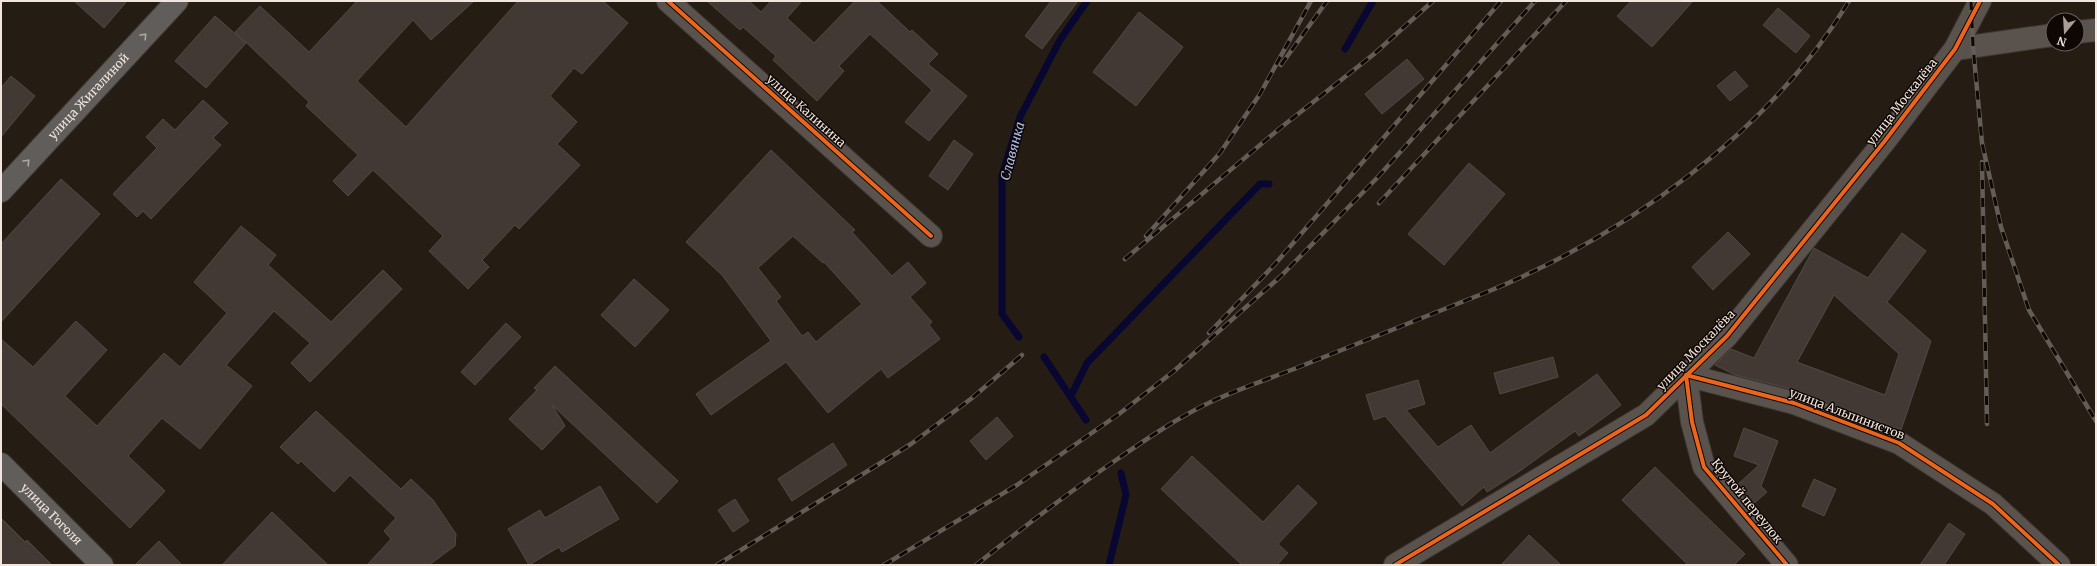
<svg xmlns="http://www.w3.org/2000/svg" width="2097" height="566" viewBox="0 0 2097 566" font-family="Merriweather,serif">
<rect width="100%" height="100%" fill="#251c14"/>
<g fill="none" stroke-linecap="round" stroke-linejoin="round">
<path stroke="#080731" stroke-width="7" d="M 1345,49 L 1373,1
M 1019,337 L 1002,314 L 1002,176 L 1020,117 L 1060,40 L 1087,1
M 1044,357 L 1086,420
M 1071,396 L 1087,363 L 1260,184 L 1269,184
M 1109,565 L 1126,495 L 1121,473"/>
</g>
<path fill="#423934" stroke="#514a44" fill-rule="evenodd" d="M 74,1 L 127,1 L 104,28 Z
M 357,1 L 474,1 L 431,40 L 413,20 L 357,81 L 406,127 L 518,1 L 603,1 L 628,23 L 582,74 L 574,68 L 550,96 L 577,122 L 557,144 L 580,165 L 519,229 L 515,225 L 482,260 L 489,267 L 468,289 L 429,251 L 443,236 L 373,170 L 348,196 L 333,181 L 358,155 L 306,106 L 309,102 L 235,32 L 260,6 L 309,52 Z
M 707,1 L 749,1 L 761,12 L 771,1 L 802,1 L 787,18 L 814,43 L 855,1 L 877,1 L 910,32 L 912,30 L 938,54 L 928,64 L 967,96 L 929,141 L 905,122 L 932,90 L 870,34 L 839,66 L 844,71 L 817,101 L 773,60 L 776,56 L 743,27 L 740,30 Z
M 1051,1 L 1078,1 L 1042,49 L 1025,36 Z
M 1631,1 L 1693,1 L 1652,47 L 1617,16 Z
M 1778,8 L 1810,36 L 1796,53 L 1763,25 Z
M 1139,12 L 1183,47 L 1136,106 L 1093,72 Z
M 215,16 L 246,43 L 206,88 L 175,61 Z
M 1407,59 L 1424,79 L 1382,114 L 1365,94 Z
M 1735,71 L 1748,86 L 1730,101 L 1717,86 Z
M 11,76 L 35,96 L 1,137 L 1,88 Z
M 203,100 L 228,123 L 213,138 L 221,145 L 151,219 L 143,211 L 137,217 L 113,194 L 157,148 L 146,137 L 163,119 L 175,130 Z
M 954,140 L 973,154 L 948,190 L 929,176 Z
M 771,150 L 855,230 L 852,232 L 892,276 L 908,262 L 926,283 L 910,297 L 932,322 L 929,325 L 940,339 L 888,378 L 881,369 L 828,413 L 786,362 L 711,415 L 696,394 L 771,341 L 722,275 L 686,242 ZM 793,236 L 823,263 L 824,262 L 862,304 L 816,342 L 808,332 L 802,336 L 776,301 L 781,297 L 758,268 Z
M 1469,163 L 1505,194 L 1444,265 L 1408,234 Z
M 61,179 L 100,214 L 1,322 L 1,244 Z
M 241,226 L 276,255 L 268,265 L 331,322 L 383,270 L 402,289 L 310,382 L 291,363 L 310,343 L 274,311 L 226,365 L 252,386 L 200,449 L 162,418 L 128,456 L 165,491 L 130,528 L 1,404 L 1,339 L 33,367 L 76,321 L 107,350 L 65,396 L 97,426 L 164,353 L 180,367 L 227,313 L 194,282 Z
M 1728,232 L 1750,254 L 1713,290 L 1692,267 Z
M 1902,233 L 1926,251 L 1887,302 L 1931,341 L 1901,430 L 1798,391 L 1735,375 L 1715,365 L 1731,349 L 1754,358 L 1814,248 L 1868,278 ZM 1834,295 L 1899,354 L 1885,395 L 1797,362 Z
M 634,279 L 669,310 L 635,347 L 601,315 Z
M 506,323 L 521,337 L 475,385 L 461,372 Z
M 1553,357 L 1558,377 L 1500,394 L 1494,373 Z
M 555,366 L 678,481 L 657,503 L 552,405 L 565,426 L 542,450 L 509,419 L 537,390 L 534,388 Z
M 1597,374 L 1621,405 L 1579,436 L 1575,431 L 1520,471 L 1487,492 L 1484,487 L 1462,506 L 1385,416 L 1374,420 L 1366,395 L 1418,380 L 1425,404 L 1406,410 L 1438,447 L 1471,425 L 1490,453 Z
M 316,411 L 401,489 L 411,479 L 433,500 L 456,534 L 455,546 L 429,565 L 367,565 L 391,539 L 384,531 L 396,518 L 350,475 L 334,492 L 301,461 L 298,464 L 280,447 Z
M 997,417 L 1013,436 L 986,460 L 970,441 Z
M 1744,428 L 1778,441 L 1761,486 L 1767,492 L 1752,505 L 1736,486 L 1759,465 L 1734,456 Z
M 833,443 L 847,465 L 792,501 L 778,479 Z
M 1192,456 L 1263,522 L 1298,485 L 1317,503 L 1278,544 L 1288,553 L 1277,565 L 1242,565 L 1161,489 Z
M 1655,467 L 1745,554 L 1734,565 L 1688,565 L 1622,500 Z
M 1814,479 L 1836,489 L 1824,516 L 1802,506 Z
M 600,486 L 619,519 L 562,552 L 559,547 L 529,565 L 508,529 L 540,510 L 545,518 Z
M 735,499 L 749,521 L 733,532 L 718,510 Z
M 272,512 L 328,565 L 222,565 Z
M 1,518 L 25,542 L 27,540 L 52,565 L 1,565 Z
M 1949,523 L 1965,534 L 1944,565 L 1920,565 Z
M 1529,535 L 1561,565 L 1501,565 Z
M 159,541 L 182,565 L 135,565 Z"/>
<g fill="none" stroke-linecap="round" stroke-linejoin="round">
<g stroke="#3f3732" stroke-width="24">
<path id="minor" d="M 668,1 L 931,236
M 2077,32 L 2096,30
M 1955,49 L 2053,35
M 1787,565 L 1704,467 L 1692,422 L 1686,375 L 1794,403 L 1899,443 L 1993,504 L 2059,565"/>
</g>
<g stroke="#3f3732" stroke-width="24">
<path id="tertiary" d="M 1395,565 L 1646,415 L 1727,336 L 1884,142 L 1955,49 L 1980,1"/>
</g>
<g stroke="#3f3732" stroke-width="24">
<g id="secondary">
<path id="s1" d="M 1,191 L 177,1"/>
<path id="s2" d="M 1,464 L 102,565"/>
</g>
</g>
<use href="#minor" stroke="#59524d" stroke-width="22"/>
<use href="#tertiary" stroke="#59524d" stroke-width="22"/>
<use href="#secondary" stroke="#615d5b" stroke-width="22"/>
<g stroke="#645d56" stroke-width="4.5">
<path id="rail" d="M 1971,1 L 1973,46 L 1982,143 L 2001,227 L 2029,310 L 2096,421
M 1281,65 L 1327,1
M 1982,162 L 1987,424
M 1379,203 L 1566,1
M 1146,236 L 1220,153 L 1260,94 L 1311,1
M 1125,259 L 1279,129 L 1374,54 L 1433,1
M 1209,333 L 1276,263 L 1501,1
M 717,565 L 911,444 L 972,398 L 1022,355
M 884,565 L 1017,485 L 1119,414 L 1174,371 L 1280,277 L 1377,178 L 1535,1
M 976,565 C 1021,529 1068,493 1116,460 C 1148,438 1180,416 1215,400 C 1241,388 1268,379 1294,369 C 1358,343 1423,318 1487,292 C 1626,235 1770,132 1849,1"/>
</g>
<use href="#rail" stroke="#0e0704" stroke-width="3" stroke-dasharray="9" stroke-linecap="butt"/>
<g stroke="#0e0704" stroke-width="6">
<path id="cycleway" d="M 668,1 L 931,236
M 1395,565 L 1646,415 L 1727,336 L 1884,142 L 1955,49 L 1980,1
M 1787,565 L 1704,467 L 1692,422 L 1686,375 L 1794,403 L 1899,443 L 1993,504 L 2059,565"/>
</g>
<use href="#cycleway" stroke="#eb651d" stroke-width="4"/>
</g>
<defs><path id="oneway-chevron" d="M-2-3.5L2.5 0L-2 3.5" fill="none" stroke-width="1.6" stroke-linecap="round" stroke-linejoin="round"/></defs>
<g stroke="#b0a8a2">
<use href="#oneway-chevron" transform="translate(144 36) rotate(-47)"/>
<use href="#oneway-chevron" transform="translate(27 162) rotate(-47)"/>
</g>
<g text-anchor="middle" stroke-width="3" stroke-linejoin="round" paint-order="stroke">
<g font-size="12" fill="#f1e5dd" stroke="#0e0704">
<text dy="4" stroke="none"><textPath href="#s1" startOffset="129">улица Жигалиной</textPath></text>
<text transform="translate(1902 102) rotate(-52)" y="4">улица Москалёва</text>
<text transform="translate(806 111) rotate(42)" y="4">улица Калинина</text>
<text transform="translate(1696 350) rotate(-46)" y="4">улица Москалёва</text>
<text transform="translate(1847 414) rotate(21)" y="4">улица Альпинистов</text>
<text transform="translate(1747 501) rotate(51)" y="4">Крутой переулок</text>
<text dy="4" stroke="none"><textPath href="#s2" startOffset="71">улица Гоголя</textPath></text>
</g>
<g font-size="13" font-style="italic" fill="#b1c0f2" stroke="#0e0704">
<text transform="translate(1012 151) rotate(-75)" y="5">Славянка</text>
</g>
</g>
<rect width="2097" height="566" fill="none" stroke="#f1e5dd" stroke-width="4"/>
<g transform="translate(2065 32) rotate(198)"><circle r="19" fill="#0e0704" stroke="#69605b"/>
<path d="M0-3L7 15L0 10L-7 15Z" fill="#aa9f97"/>
<text y="-6" font-size="11" font-weight="bold" text-anchor="middle" fill="#f1e5dd">N</text>
</g>
</svg>
